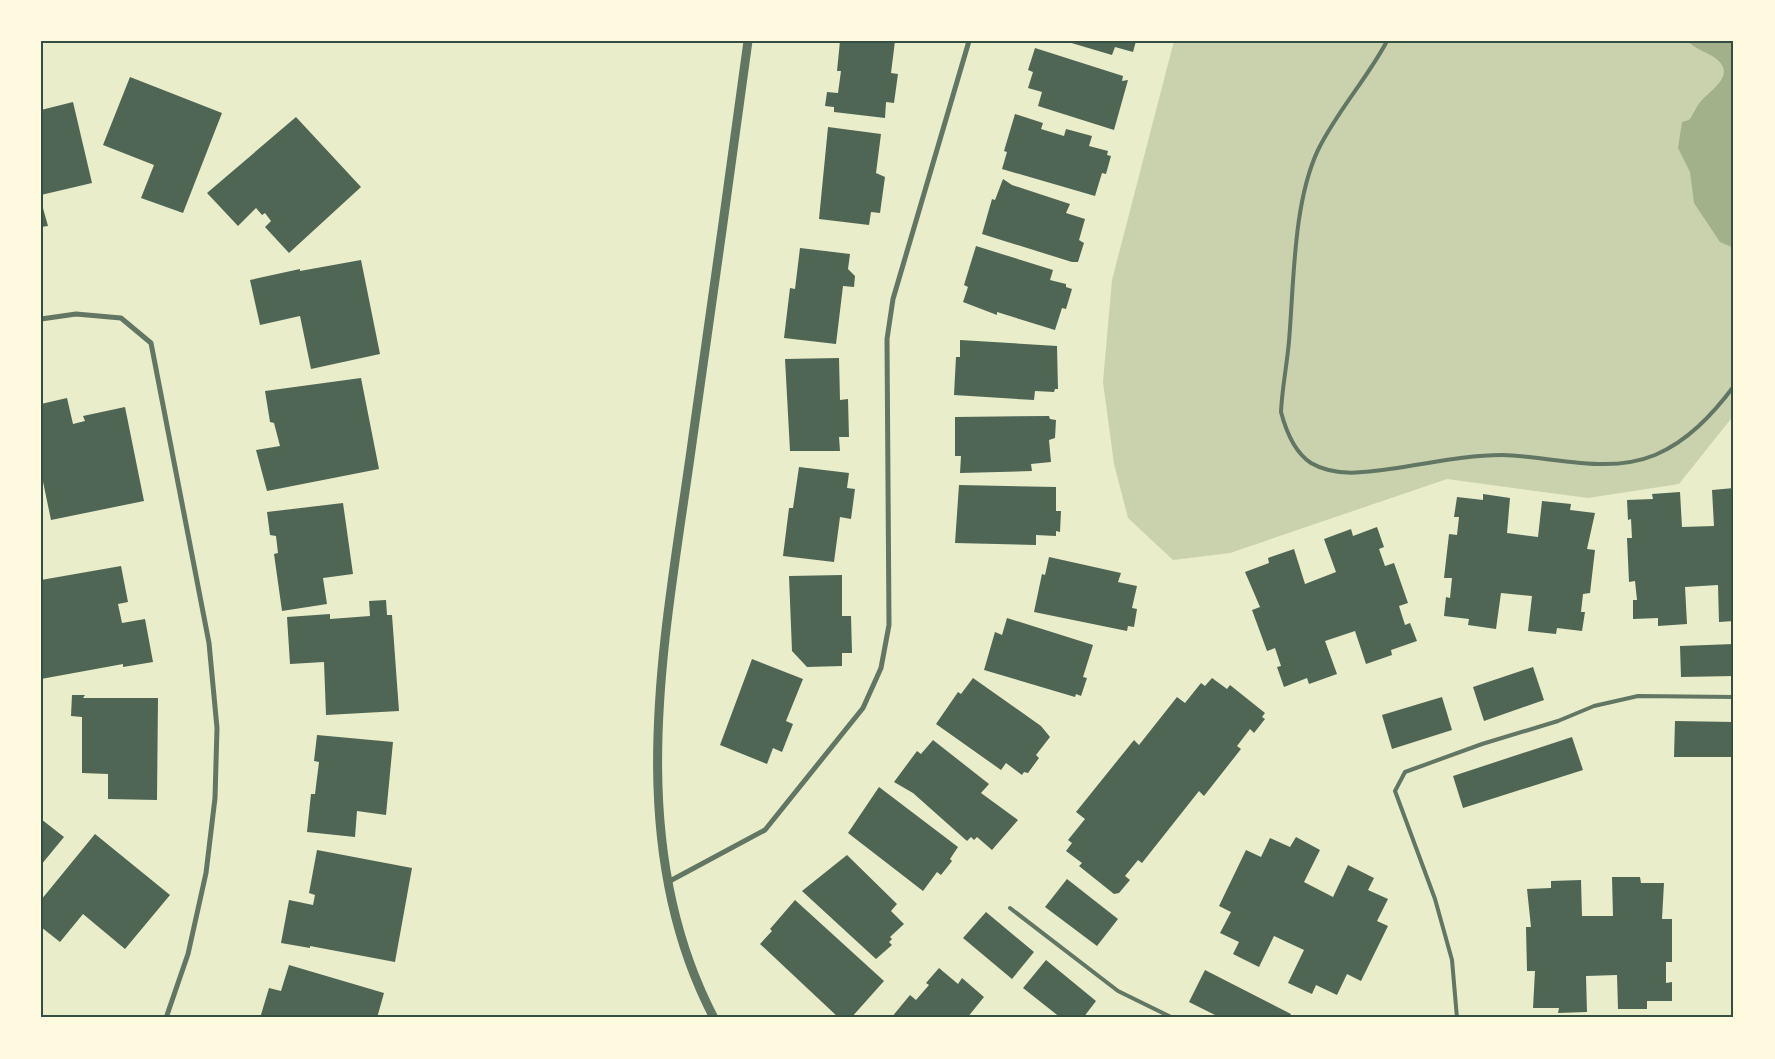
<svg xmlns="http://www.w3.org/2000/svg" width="1775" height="1059" viewBox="0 0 1775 1059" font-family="'Playfair Display',serif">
<rect width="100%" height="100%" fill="#e9edc9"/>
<path fill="#cad2ad" d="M 1174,41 L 1734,41 L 1734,415 L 1679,484 L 1588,498 L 1447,479 L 1230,553 L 1173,560 L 1128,518 L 1114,464 L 1103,382 L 1112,280 Z"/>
<path fill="#a3b18a" d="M 1688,41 L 1734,41 L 1734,248 L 1720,242 L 1694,203 L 1690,172 L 1678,148 L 1682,122 L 1689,120 C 1694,114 1696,106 1702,100 C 1712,89 1738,74 1714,57 C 1704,51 1695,49 1688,41 Z"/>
<path fill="#4f6655" d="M 840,41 L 895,41 L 891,73 L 898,74 L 894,103 L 886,102 L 885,118 L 834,112 L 834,107 L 825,106 L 827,92 L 838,93 L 841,71 L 837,71 Z
M 1136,41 L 1133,52 L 1115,47 L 1112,55 L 1068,42 Z
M 1035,48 L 1123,76 L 1122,81 L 1128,80 L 1114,130 L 1038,106 L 1042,92 L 1028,88 L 1033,72 L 1028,70 Z
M 130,77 L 222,113 L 183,213 L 141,198 L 154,165 L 103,145 Z
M 73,102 L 92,183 L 41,195 L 41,110 Z
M 1015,114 L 1043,123 L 1041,129 L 1064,136 L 1066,129 L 1092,136 L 1089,146 L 1108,151 L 1107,155 L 1111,156 L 1106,174 L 1102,173 L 1095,196 L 1002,169 L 1007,152 L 1004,151 Z
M 296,117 L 361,187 L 289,253 L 265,227 L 271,221 L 265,213 L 262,215 L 256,208 L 238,226 L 207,193 Z
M 828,127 L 881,134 L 876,173 L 885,177 L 880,213 L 871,212 L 869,225 L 819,219 Z
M 1003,179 L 1012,185 L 1070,204 L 1066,213 L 1085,219 L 1079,240 L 1084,243 L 1078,262 L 1072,262 L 982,234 L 992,199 L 995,200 Z
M 41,201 L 48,226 L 41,227 Z
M 976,246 L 1053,270 L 1050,280 L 1066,284 L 1066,287 L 1072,289 L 1066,309 L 1062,308 L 1055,330 L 997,312 L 997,315 L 963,302 L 968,287 L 964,285 Z
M 800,248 L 850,254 L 848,269 L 855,276 L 854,287 L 843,286 L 836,344 L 784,338 L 790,288 L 795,289 Z
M 361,260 L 380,354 L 311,369 L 300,316 L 260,325 L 250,280 L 300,269 L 300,271 Z
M 960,340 L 1057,346 L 1058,389 L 1055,389 L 1054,392 L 1035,391 L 1034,400 L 954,395 L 956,357 L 960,357 Z
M 839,358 L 840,400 L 848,399 L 849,437 L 839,437 L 840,451 L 790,451 L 785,359 Z
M 361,378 L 379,469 L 267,491 L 256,450 L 280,446 L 274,423 L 270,422 L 265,391 Z
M 67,398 L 73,424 L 85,421 L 83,416 L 125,407 L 144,501 L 51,520 L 41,472 L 41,404 Z
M 1049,416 L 1050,419 L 1056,420 L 1055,438 L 1049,440 L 1051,462 L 1031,464 L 1032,471 L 960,473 L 961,456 L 955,456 L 955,417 Z
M 799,467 L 849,473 L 847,488 L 855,489 L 851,519 L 840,517 L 834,562 L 783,556 L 789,508 L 793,508 Z
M 959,485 L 1056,487 L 1056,511 L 1061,511 L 1060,532 L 1056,531 L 1056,536 L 1036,535 L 1036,545 L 955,543 Z
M 1734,488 L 1734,621 L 1719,622 L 1718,585 L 1685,587 L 1687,624 L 1658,626 L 1658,618 L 1633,619 L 1633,600 L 1637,600 L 1635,581 L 1629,582 L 1627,538 L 1632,538 L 1631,519 L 1628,520 L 1627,500 L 1653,499 L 1652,494 L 1680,492 L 1682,527 L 1714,526 L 1712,490 Z
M 1483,494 L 1510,498 L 1507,533 L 1538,537 L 1542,501 L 1571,504 L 1570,510 L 1595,513 L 1587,549 L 1595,550 L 1590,593 L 1583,594 L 1581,612 L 1585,612 L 1582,631 L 1557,628 L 1556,634 L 1528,631 L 1532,596 L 1501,593 L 1496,629 L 1468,625 L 1469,619 L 1444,616 L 1446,597 L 1450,598 L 1452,578 L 1444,578 L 1449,534 L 1457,535 L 1459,517 L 1454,517 L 1457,497 L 1483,500 Z
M 343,503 L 353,574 L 323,578 L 327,604 L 282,611 L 274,554 L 278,553 L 276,536 L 270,535 L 267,512 Z
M 1377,527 L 1384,547 L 1379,549 L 1385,566 L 1394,563 L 1408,603 L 1399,606 L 1405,625 L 1410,623 L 1417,641 L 1391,650 L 1392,655 L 1366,664 L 1355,631 L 1325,641 L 1337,674 L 1309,684 L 1307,678 L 1284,687 L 1277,667 L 1281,666 L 1275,648 L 1267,651 L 1252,610 L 1260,607 L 1245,572 L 1269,563 L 1268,558 L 1294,549 L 1305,584 L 1336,572 L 1324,539 L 1351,529 L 1353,536 Z
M 1049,557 L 1121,573 L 1118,582 L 1137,586 L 1132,608 L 1137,609 L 1134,627 L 1128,626 L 1127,631 L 1034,612 L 1042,574 L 1045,575 Z
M 121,566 L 128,602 L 118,604 L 122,623 L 145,619 L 153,662 L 123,667 L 123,664 L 41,679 L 41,580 Z
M 842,575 L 842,616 L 851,616 L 852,653 L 842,653 L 842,666 L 807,667 L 792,651 L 789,576 Z
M 386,600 L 387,615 L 392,615 L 399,711 L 326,715 L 324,662 L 290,664 L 287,617 L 330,614 L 330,619 L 370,616 L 369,601 Z
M 1007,618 L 1093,645 L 1083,677 L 1087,678 L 1081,696 L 1076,694 L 1075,697 L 984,670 L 995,632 L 1002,635 Z
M 1734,644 L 1734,676 L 1681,677 L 1680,646 Z
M 752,659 L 803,679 L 786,721 L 793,724 L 782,752 L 773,748 L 767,764 L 720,745 Z
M 1533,667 L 1544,700 L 1484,721 L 1473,687 Z
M 973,678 L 1041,726 L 1050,737 L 1036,755 L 1039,758 L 1028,773 L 1024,772 L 1022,775 L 1006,763 L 1001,770 L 936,724 L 958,692 L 961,694 Z
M 1212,678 L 1227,689 L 1230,685 L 1265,713 L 1262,717 L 1265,719 L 1254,733 L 1250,729 L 1237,746 L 1241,749 L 1204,796 L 1199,791 L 1142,863 L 1138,860 L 1125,876 L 1130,880 L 1119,893 L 1114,894 L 1079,866 L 1082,863 L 1066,851 L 1072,843 L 1068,840 L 1085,819 L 1076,812 L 1134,740 L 1139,745 L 1177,697 L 1185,703 L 1201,683 L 1205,686 Z
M 72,695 L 85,695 L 83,698 L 158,698 L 157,800 L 108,799 L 108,774 L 82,773 L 82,717 L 71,716 Z
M 1442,697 L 1452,730 L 1392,749 L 1382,715 Z
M 1675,721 L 1734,722 L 1734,757 L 1674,757 Z
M 317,735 L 393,742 L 386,815 L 357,811 L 355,837 L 307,832 L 311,794 L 315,794 L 319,762 L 314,761 Z
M 1572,737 L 1583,770 L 1463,808 L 1453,776 Z
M 933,740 L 989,784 L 981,793 L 1018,820 L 992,850 L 977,837 L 974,840 L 971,837 L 967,841 L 913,793 L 894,782 L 917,751 L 921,754 Z
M 879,787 L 958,847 L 950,859 L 952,861 L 941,875 L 937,872 L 923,891 L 848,833 Z
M 41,819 L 64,837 L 41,865 Z
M 95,834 L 170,895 L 125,949 L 83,914 L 60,942 L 41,927 L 41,900 Z
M 1296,837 L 1320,850 L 1304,882 L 1333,897 L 1348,865 L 1374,878 L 1368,890 L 1388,899 L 1377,921 L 1388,926 L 1361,981 L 1347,974 L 1337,995 L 1316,985 L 1312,994 L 1288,983 L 1304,950 L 1274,936 L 1259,967 L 1233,954 L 1239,942 L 1220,933 L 1231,912 L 1219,906 L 1246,850 L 1261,857 L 1270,838 L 1290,847 Z
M 317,850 L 412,868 L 395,962 L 310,946 L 310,948 L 281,943 L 289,900 L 313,905 L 315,895 L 309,893 Z
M 847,855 L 897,904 L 891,911 L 904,924 L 890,937 L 892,939 L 889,942 L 892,945 L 876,959 L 802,891 Z
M 1612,877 L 1640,877 L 1641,883 L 1664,883 L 1662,919 L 1672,919 L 1672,962 L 1666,962 L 1666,983 L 1672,982 L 1672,1001 L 1647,1001 L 1647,1009 L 1618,1009 L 1617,975 L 1586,976 L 1587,1012 L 1558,1013 L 1559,1008 L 1533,1008 L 1535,971 L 1527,971 L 1526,927 L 1531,927 L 1527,889 L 1551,888 L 1551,881 L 1581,880 L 1582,916 L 1613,916 Z
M 1067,879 L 1118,919 L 1097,946 L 1045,907 Z
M 795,900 L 884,981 L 851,1018 L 839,1018 L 760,944 L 772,931 L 770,929 Z
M 986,912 L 1034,952 L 1012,979 L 963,938 Z
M 1046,960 L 1096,1001 L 1083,1018 L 1061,1018 L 1023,988 Z
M 289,965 L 384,993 L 377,1018 L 260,1018 L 269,988 L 281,991 Z
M 939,968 L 958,984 L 962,978 L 984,997 L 967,1018 L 891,1018 L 910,995 L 916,1000 L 929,985 L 926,983 Z
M 1205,970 L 1291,1014 L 1289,1018 L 1221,1018 L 1189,1002 Z"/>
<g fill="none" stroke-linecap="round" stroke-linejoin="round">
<path stroke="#617663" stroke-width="4" d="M 1387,41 C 1367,79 1337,111 1318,150 C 1293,203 1294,283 1289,341 C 1287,365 1282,388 1281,412 C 1286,431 1294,452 1311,463 C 1336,478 1370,472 1397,468 C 1431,463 1467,455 1502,455 C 1551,456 1607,475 1655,455 C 1688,441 1713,414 1734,386
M 1010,908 L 1118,991 L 1173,1018
M 1457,1018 L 1452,960 L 1435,899 L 1395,791 L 1405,772 L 1482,744 L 1558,721 L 1594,706 L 1638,696 L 1734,697"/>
<path stroke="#617663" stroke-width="5" d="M 41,319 L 76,314 L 121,318 L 151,343 L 209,643 L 217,728 L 215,798 L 206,873 L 188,954 L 166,1018
M 668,882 L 765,830 L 863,708 L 881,668 L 889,625 L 887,339 L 893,299 L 969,41"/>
<path stroke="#617663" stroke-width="9" d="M 714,1018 C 619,837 667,628 693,436 C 712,304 730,173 748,41"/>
</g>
<rect width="1775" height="1059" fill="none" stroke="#fefae0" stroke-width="85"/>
<rect x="42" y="42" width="1690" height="974" fill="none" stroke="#344e41" stroke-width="2"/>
</svg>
